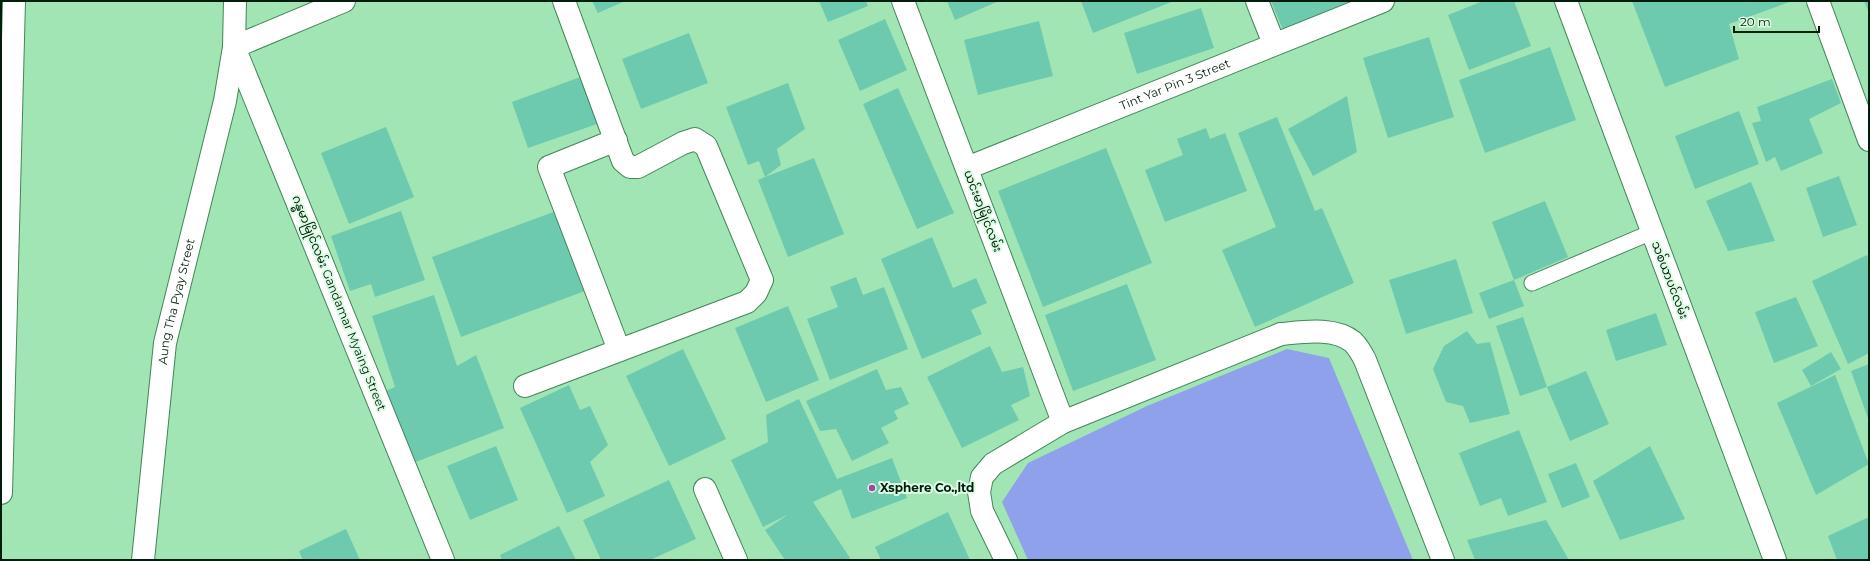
<svg xmlns="http://www.w3.org/2000/svg" width="1870" height="561" viewBox="0 0 1870 561" font-family="Montserrat,'Noto Sans Myanmar',sans-serif">
<rect width="100%" height="100%" fill="#a1e5b4"/>
<path fill="#8fa1eb" d="M 1287,349 L 1329,358 L 1413,560 L 1028,560 L 1002,502 L 1028,463 L 1147,406 Z"/>
<path fill="#6ecaaf" d="M 592,1 L 625,1 L 598,13 Z
M 819,1 L 866,1 L 868,6 L 828,22 Z
M 947,1 L 999,1 L 955,20 Z
M 1081,1 L 1174,1 L 1093,33 Z
M 1271,1 L 1350,1 L 1283,30 Z
M 1483,1 L 1514,1 L 1531,46 L 1469,70 L 1448,15 Z
M 1632,1 L 1792,1 L 1729,24 L 1739,59 L 1665,87 Z
M 1864,1 L 1869,1 L 1869,13 Z
M 1201,8 L 1214,48 L 1137,74 L 1124,33 Z
M 885,19 L 907,70 L 860,91 L 838,40 Z
M 1039,21 L 1053,76 L 978,95 L 964,40 Z
M 689,33 L 708,83 L 641,109 L 622,59 Z
M 1429,37 L 1454,117 L 1388,138 L 1363,58 Z
M 1550,47 L 1576,120 L 1485,153 L 1459,80 Z
M 583,76 L 600,123 L 528,148 L 512,102 Z
M 1832,79 L 1841,103 L 1809,119 L 1823,153 L 1781,171 L 1775,157 L 1766,162 L 1752,123 L 1761,121 L 1757,107 Z
M 788,83 L 805,129 L 777,149 L 781,165 L 765,177 L 814,158 L 844,234 L 788,257 L 758,180 L 765,177 L 759,161 L 748,165 L 726,107 Z
M 898,88 L 954,213 L 917,229 L 863,104 Z
M 1347,96 L 1357,152 L 1313,176 L 1288,129 Z
M 1739,111 L 1759,164 L 1695,189 L 1675,136 Z
M 1277,117 L 1315,211 L 1322,208 L 1354,283 L 1255,327 L 1222,250 L 1276,227 L 1238,133 Z
M 386,127 L 414,197 L 349,224 L 321,153 Z
M 1206,128 L 1210,139 L 1225,133 L 1247,191 L 1165,222 L 1145,170 L 1183,155 L 1177,139 Z
M 1106,148 L 1152,263 L 1043,307 L 998,191 Z
M 1839,176 L 1857,225 L 1823,237 L 1806,188 Z
M 1751,182 L 1775,241 L 1728,251 L 1706,201 Z
M 1545,201 L 1568,257 L 1514,280 L 1524,306 L 1489,319 L 1479,293 L 1514,280 L 1492,222 Z
M 401,211 L 425,280 L 375,297 L 371,284 L 350,291 L 331,236 Z
M 556,211 L 585,291 L 461,337 L 432,257 Z
M 932,237 L 953,288 L 976,278 L 987,303 L 971,310 L 982,334 L 922,359 L 881,259 Z
M 1867,255 L 1869,260 L 1869,353 L 1848,364 L 1812,281 Z
M 1456,259 L 1473,313 L 1406,334 L 1389,280 Z
M 856,277 L 863,295 L 884,287 L 908,349 L 830,380 L 807,319 L 838,307 L 830,287 Z
M 1127,284 L 1156,360 L 1073,391 L 1045,315 Z
M 434,295 L 457,366 L 476,355 L 504,428 L 413,463 L 385,391 L 395,387 L 372,316 Z
M 1796,297 L 1818,346 L 1774,363 L 1755,312 Z
M 788,306 L 819,380 L 766,402 L 735,328 Z
M 1656,313 L 1667,345 L 1616,361 L 1606,330 Z
M 1523,317 L 1547,387 L 1520,396 L 1496,326 Z
M 1467,331 L 1477,344 L 1490,342 L 1510,414 L 1470,423 L 1463,406 L 1446,402 L 1433,369 L 1444,346 Z
M 990,346 L 1002,372 L 1023,367 L 1030,396 L 1011,405 L 1019,420 L 962,448 L 927,377 Z
M 683,349 L 726,439 L 669,466 L 626,376 Z
M 1831,352 L 1841,369 L 1811,386 L 1802,370 Z
M 1869,364 L 1869,421 L 1851,371 Z
M 877,369 L 886,390 L 901,387 L 909,404 L 894,411 L 898,419 L 881,428 L 889,443 L 852,461 L 836,429 L 820,431 L 806,401 Z
M 1586,371 L 1609,424 L 1570,441 L 1547,387 Z
M 1835,375 L 1869,464 L 1816,495 L 1777,403 Z
M 569,385 L 580,410 L 590,406 L 608,445 L 590,462 L 605,496 L 567,513 L 520,408 Z
M 799,399 L 837,479 L 892,458 L 907,498 L 852,519 L 841,489 L 813,502 L 850,558 L 847,560 L 785,560 L 765,530 L 789,514 L 763,527 L 731,460 L 768,442 L 766,415 Z
M 1519,430 L 1547,502 L 1508,516 L 1501,498 L 1480,506 L 1459,453 Z
M 496,446 L 518,500 L 470,520 L 447,466 Z
M 1650,446 L 1685,519 L 1620,540 L 1593,481 Z
M 1576,463 L 1590,497 L 1562,508 L 1548,474 Z
M 669,480 L 696,539 L 650,560 L 601,560 L 583,520 Z
M 948,512 L 970,560 L 881,560 L 875,547 Z
M 1869,517 L 1869,560 L 1837,560 L 1828,536 Z
M 1546,520 L 1569,560 L 1475,560 L 1467,540 Z
M 559,526 L 576,560 L 502,560 L 500,555 Z
M 346,529 L 360,560 L 303,560 L 299,551 Z"/>
<g fill="none" stroke-linecap="round" stroke-linejoin="round">
<g stroke="#438559" stroke-width="17">
<path id="lane" d="M 1532,283 L 1652,232"/>
</g>
<g stroke="#438559" stroke-width="24">
<g id="street">
<path d="M 903,1 L 1063,422"/>
<path d="M 1257,1 L 1274,44"/>
<path d="M 1566,1 L 1775,560"/>
<path d="M 1818,1 L 1869,140"/>
<path d="M 234,47 L 443,560"/>
<path d="M 234,47 L 344,1"/>
<path d="M 616,140 L 549,167 L 619,350"/>
<path id="s1" d="M 967,168 L 1383,1"/>
<path d="M 525,386 L 747,302 L 756,293 L 762,280 L 706,146 L 695,139 L 683,143 L 638,167 L 630,167 L 623,161 L 564,1"/>
<path d="M 705,489 L 736,560"/>
<path d="M 1,493 L 14,1"/>
<path id="s2" d="M 143,560 L 165,343 L 225,101 L 234,47 L 235,1"/>
<path d="M 1006,560 L 982,511 L 979,492 L 982,477 L 993,464 L 1063,422 L 1281,334 C 1303,332 1335,327 1353,342 C 1358,347 1362,354 1365,360 L 1443,560"/>
</g>
</g>
<use href="#lane" stroke="#fff" stroke-width="15"/>
<use href="#street" stroke="#fff" stroke-width="22"/>
</g>
<circle fill="#ad41a0" stroke="#dbfde3" stroke-width="1.5" cx="872" cy="488" r="4"/>
<g text-anchor="middle" stroke-width="4" stroke-linejoin="round" paint-order="stroke">
<g font-size="12" fill="#031d0c" stroke="#dbfde3">
<text dy="4" stroke="none"><textPath href="#s1" startOffset="224">Tint Yar Pin 3 Street</textPath></text>
<text transform="translate(983 211) rotate(69)" y="4">ယင်းမာမြိုင်လမ်း</text>
<text transform="translate(1670 280) rotate(69)" y="4">သစ်ယာပင်လမ်း</text>
<text dy="4" stroke="none"><textPath href="#s2" startOffset="261">Aung Tha Pyay Street</textPath></text>
<text transform="translate(339 303) rotate(68)" y="4">ဂန္ဓမာမြိုင်လမ်း Gandamar Myaing Street</text>
</g>
<g font-size="12" font-weight="bold" fill="#031d0c" stroke="#dbfde3" text-anchor="start">
<text x="880" y="492">Xsphere Co.,ltd</text>
</g>
</g>
<rect width="1870" height="561" fill="none" stroke="#031d0c" stroke-width="4"/>
<path d="M1734 26v6h85v-6" fill="none" stroke="#031d0c" stroke-width="2"/>
<text x="1740" y="26" font-size="12" fill="#031d0c" stroke="#dbfde3" stroke-width="3" paint-order="stroke">20 m</text>
</svg>
